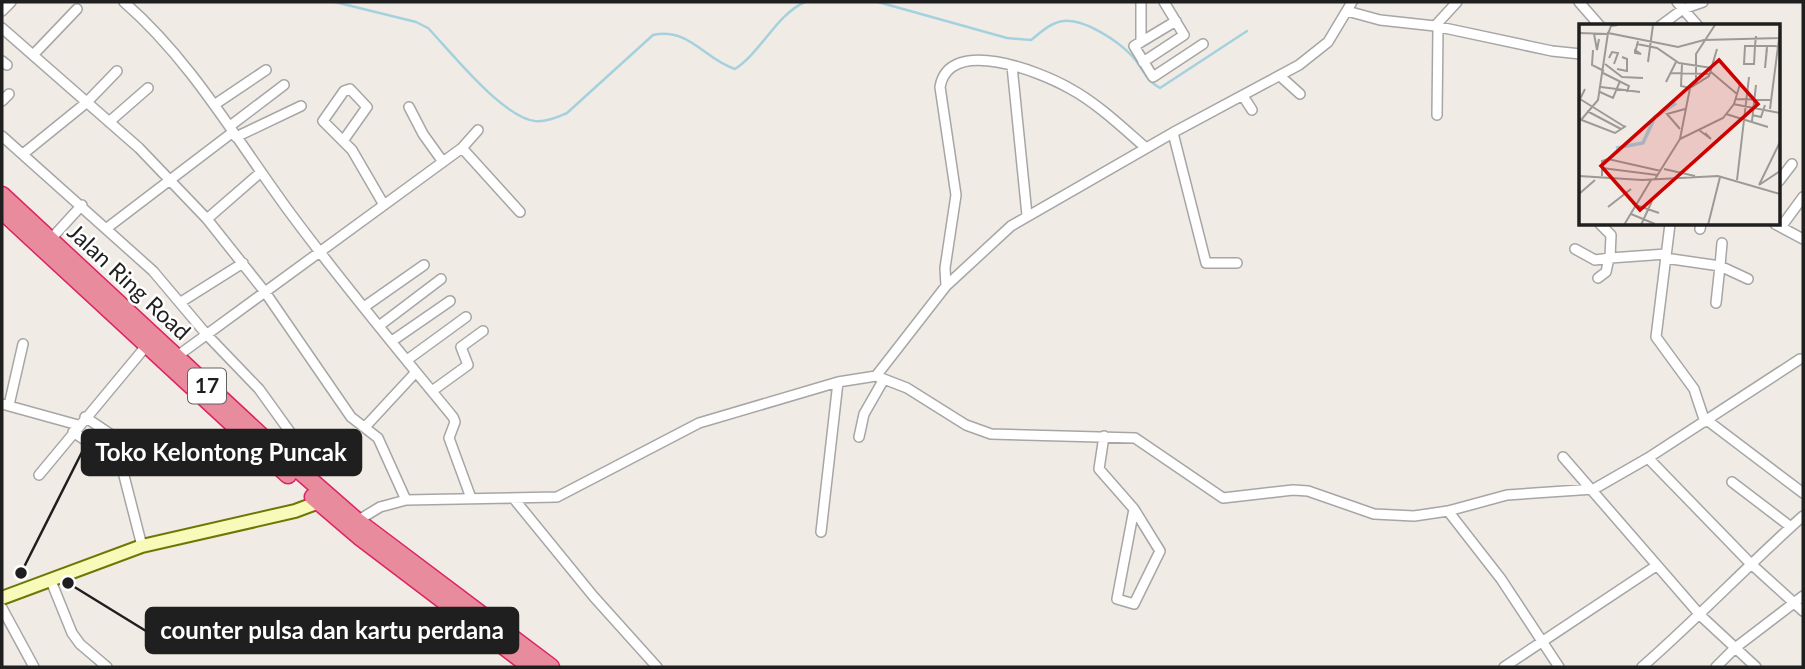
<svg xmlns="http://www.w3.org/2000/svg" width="1805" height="669" viewBox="0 0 1805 669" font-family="Lato,sans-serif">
<rect width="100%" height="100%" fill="#f0ece5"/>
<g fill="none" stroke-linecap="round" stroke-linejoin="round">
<path stroke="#a5d1de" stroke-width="2.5" d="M 335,2 L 416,22 L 428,28 C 451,52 502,117 535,121 C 547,122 557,117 567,113 L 653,35 C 689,27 705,60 735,69 C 762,51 776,15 805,2
M 878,2 L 1007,38 L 1031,40 C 1040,33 1051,22 1064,21 C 1085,19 1118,41 1132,56 C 1143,68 1145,80 1160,88 L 1247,31"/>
<g stroke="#a6a6a6" stroke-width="12">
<path id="street" d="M 124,2 C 192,61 237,141 291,214 C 342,283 398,350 453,417 L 455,422 L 449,438 L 471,498
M 1141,2 L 1141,42 L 1176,21
M 1579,2 L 1600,26
M 1677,2 L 1698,26
M 2,11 L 11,2
M 1347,11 L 1380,20 L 1435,26 L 1552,51 L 1581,54
M 1435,26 L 1457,2
M 1660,26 L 1683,9 L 1703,2
M 2,28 L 139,148 L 207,219 L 265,292 L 351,417 L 378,438 L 406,500
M 1141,42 L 1134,46 L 1153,77 L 1203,44
M 34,54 L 77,9
M 2,61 L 7,65
M 1143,62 L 1184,35 L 1164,2
M 1012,66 L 1027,215
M 1280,76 L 1300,94
M 1243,96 L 1252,110
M 2,101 L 9,94
M 214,105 L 266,70
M 409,107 L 423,134 L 443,162
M 1437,115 L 1438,29
M 109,122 L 148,88
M 230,126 L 284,85
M 1173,133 L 1206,263 L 1237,263
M 2,136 L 153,271 L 207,335 L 259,389 L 290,432 L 292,441 L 285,458
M 236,137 L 301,106
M 343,141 L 367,107 L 350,89 L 344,91 L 323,121 L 352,150 L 384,205
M 462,148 L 520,212
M 23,154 L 86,103 L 117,71
M 1779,181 L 1792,164
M 207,219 L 261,172
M 1600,224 L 1611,235 L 1610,258 L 1666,254
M 1670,224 L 1656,337 L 1694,389 L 1705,422
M 1775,224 L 1803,239
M 1781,227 L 1803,197
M 107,228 L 233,132
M 1700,229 L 1701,224
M 50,240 L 82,205
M 1722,243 L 1720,266 L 1748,279
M 1575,249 L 1595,260 L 1610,258
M 1665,258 L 1720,266 L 1716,303
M 1598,278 L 1606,272 L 1609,258
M 946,286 L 945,268 L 956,195 L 940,87 C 949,35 1041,72 1069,88 C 1097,103 1122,127 1146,148
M 181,302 L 243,263
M 364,307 L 424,265
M 379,326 L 441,279
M 392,341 L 450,301
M 176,357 L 462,148 L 478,130
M 407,360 L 466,317
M 876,376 L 946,286 L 1011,226 L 1176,131 L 1299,65 L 1328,42 L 1352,2
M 432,391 L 468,365 L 461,347 L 483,331
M 2,404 L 78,425
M 9,405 L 23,344
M 85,417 L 125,444 L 127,450 L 121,464
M 1708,421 L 1803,493
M 365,427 L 416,372
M 73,432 L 121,464 L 142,546
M 1104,436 L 1099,469 L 1134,509 L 1160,551 L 1134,604 L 1117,599 L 1134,509
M 859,437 L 864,414 L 884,379
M 1563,457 L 1701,616 L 1756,667
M 1648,458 L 1750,563 L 1803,611
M 39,475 L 147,345
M 1732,482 L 1791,527
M 514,499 L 594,597 L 657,667
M 1448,511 L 1501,579 L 1559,667
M 357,521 L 380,507 L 406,500 L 557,497 L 699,423 L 838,382 L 876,376 L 907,388 L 966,425 L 991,434 L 1135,438 L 1223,498 L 1293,490 L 1308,491 L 1374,514 L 1414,516 L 1448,511 L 1507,495 L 1594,489 L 1648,458 L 1800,359
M 821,532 L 838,382
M 51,581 L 72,633 L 80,644 L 107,667
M 2,608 L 34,667
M 1504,667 L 1656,566
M 1642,667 C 1698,618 1748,565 1803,516
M 1716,667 L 1735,648 L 1803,596"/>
</g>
<g stroke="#6c7803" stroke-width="16">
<path id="secondary" d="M 2,598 L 142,546 L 295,511 L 319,502"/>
</g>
<g stroke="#dd2363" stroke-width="19">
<path id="highway" d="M 2,195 L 285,458 L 357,521 L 551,667
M 2,211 L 288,475
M 313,497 L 361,538 L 531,667"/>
</g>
<use href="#street" stroke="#fff" stroke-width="9"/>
<use href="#secondary" stroke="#f7fab8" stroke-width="12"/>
<use href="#highway" stroke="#e88c9d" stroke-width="16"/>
</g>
<g text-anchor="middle" stroke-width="5" stroke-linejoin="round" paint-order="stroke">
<rect fill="#fff" stroke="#626262" stroke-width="2" x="188" y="368.5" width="38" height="35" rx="5"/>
<g font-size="21" font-weight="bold" fill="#1f1f1f">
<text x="207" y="393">17</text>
</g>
<g font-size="23" fill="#1f1f1f" stroke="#fff">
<text transform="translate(129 282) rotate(43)" y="8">Jalan Ring Road</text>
</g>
</g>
<g transform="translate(1579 24)">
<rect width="201" height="201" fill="#f0ece5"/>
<path fill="none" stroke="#a5d1de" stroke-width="3.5" d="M 37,124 L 64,119 L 76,93 L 97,79"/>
<path fill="none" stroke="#9c9a96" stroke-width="2" d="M 0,9 L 29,10 L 32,2 L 39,1M 15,10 L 18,26 L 20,15M 177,12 L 176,22 L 175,40 L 165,40 L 166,22 L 196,22 L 201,23M 58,20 L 78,24 L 100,39 L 133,44M 188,25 L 186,44 L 188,22M 14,26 L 13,41 L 25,47M 56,26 L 62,30 L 56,29 L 56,26 L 57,25 L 59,17M 30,34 L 33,28 L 39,29 L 35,40M 69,38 L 74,1M 26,40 L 43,53 L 64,54M 103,40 L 102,62 L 111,64 L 130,52 L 138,25M 38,45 L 48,47 L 48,35 L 43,33M 132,48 L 158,70M 24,49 L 50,62 L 48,68M 92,49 L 131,50M 87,58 L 97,38M 117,60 L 117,30 L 136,1M 22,63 L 61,68M 6,65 L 1,75 L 46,103M 21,68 L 34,74 L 41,57M 157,75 L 193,76M 154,80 L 201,89M 191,85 L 201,7M 8,87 L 42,105M 147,90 L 189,103M 173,91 L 182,93 L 186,81M 0,95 L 36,109 L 47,102M 2,96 L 19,76 L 29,9 L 99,23 L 125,16 L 201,14M 173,97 L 177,61M 101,105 L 88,90 L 106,85M 120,106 L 132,115 L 126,109M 101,115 L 144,94 L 155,80 L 161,60M 23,144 L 78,151M 85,145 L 116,152M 0,152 L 63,156 L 139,152 L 201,170M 23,152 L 23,137 L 29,135 L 82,147M 76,155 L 101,115 L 111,64M 158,156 L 170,53M 180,161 L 201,118M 180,161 L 201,147M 0,170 L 16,156M 54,180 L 80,189M 29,183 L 52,165M 52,190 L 76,200M 45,201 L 72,156M 62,201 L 73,177M 129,201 L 141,153"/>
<path fill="#ce0000" fill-opacity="0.15" stroke="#ce0000" stroke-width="3.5" d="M 140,36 L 179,80 L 61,186 L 22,142 Z"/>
<rect width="201" height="201" fill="none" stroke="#1f1f1f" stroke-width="3.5"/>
</g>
<path fill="none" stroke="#1f1f1f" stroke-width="2.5" d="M21 573L82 452M68 583L146 631"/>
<g fill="#1f1f1f" stroke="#fff" stroke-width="2.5">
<circle cx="21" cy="573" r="7"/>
<circle cx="68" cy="583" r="7"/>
</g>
<g fill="#1f1f1f" stroke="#1f1f1f" stroke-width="2.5">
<rect x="82" y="430" width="279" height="45" rx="7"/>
<rect x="146" y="608" width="372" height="45" rx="7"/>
</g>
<g font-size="24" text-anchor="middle" font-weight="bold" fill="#fff">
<text x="221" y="461">Toko Kelontong Puncak</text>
<text x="332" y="639">counter pulsa dan kartu perdana</text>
</g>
<rect width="1805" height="669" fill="none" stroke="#1f1f1f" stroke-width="7"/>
</svg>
